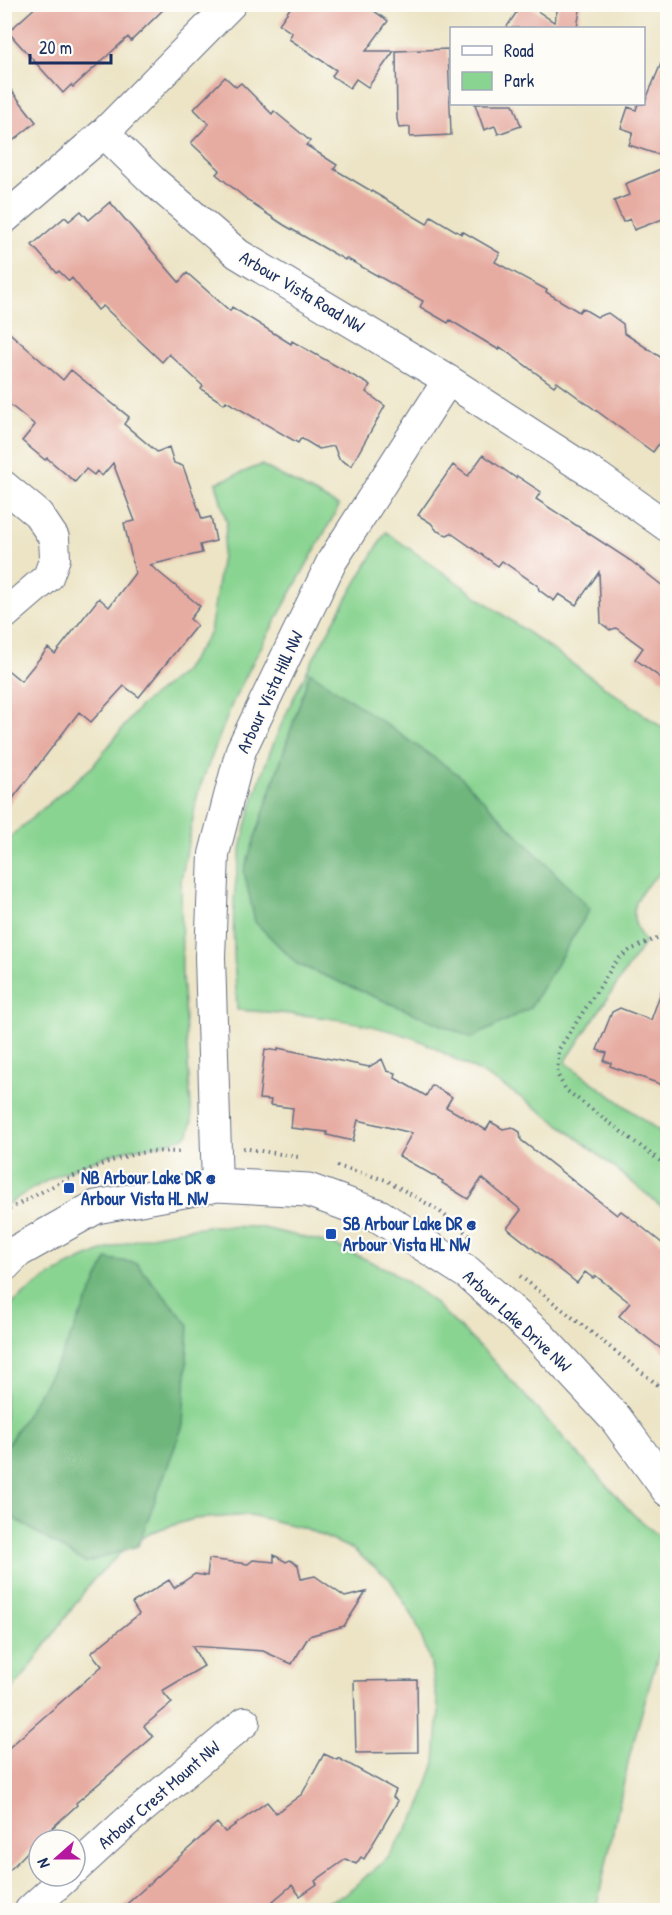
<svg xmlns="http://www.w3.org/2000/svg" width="672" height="1915" viewBox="0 0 672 1915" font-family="'Patrick Hand',sans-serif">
<rect width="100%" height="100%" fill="#fdfcf7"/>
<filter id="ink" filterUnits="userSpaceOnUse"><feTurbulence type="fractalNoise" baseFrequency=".0167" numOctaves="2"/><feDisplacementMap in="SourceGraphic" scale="12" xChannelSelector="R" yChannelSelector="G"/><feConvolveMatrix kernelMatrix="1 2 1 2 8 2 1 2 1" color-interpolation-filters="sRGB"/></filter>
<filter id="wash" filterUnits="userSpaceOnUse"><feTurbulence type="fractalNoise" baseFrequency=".008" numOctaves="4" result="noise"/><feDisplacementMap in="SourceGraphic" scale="24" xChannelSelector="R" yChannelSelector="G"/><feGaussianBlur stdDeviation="1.35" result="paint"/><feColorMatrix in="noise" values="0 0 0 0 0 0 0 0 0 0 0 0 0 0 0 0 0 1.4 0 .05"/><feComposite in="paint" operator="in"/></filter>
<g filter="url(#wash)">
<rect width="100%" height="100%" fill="#ece4c5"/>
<path fill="#89d491" stroke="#528278" stroke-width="1.5" d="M 261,465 L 339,506 L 254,660 L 232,704 L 198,792 L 181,881 L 182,976 L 192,1121 L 189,1134 C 171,1146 148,1145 127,1150 C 83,1162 42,1180 5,1206 L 5,841 L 93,766 L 140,706 L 183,672 L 210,633 L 227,523 L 216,483 Z
M 386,532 L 667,731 L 667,867 C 653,879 634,894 634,914 C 633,924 640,934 645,942 L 565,1062 L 667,1137 L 667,1211 C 599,1155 532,1097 453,1058 C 441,1052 429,1044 416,1039 C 359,1018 298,1014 237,1010 C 235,966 230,917 237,873 C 255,748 323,639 386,532 Z
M 208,1226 L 259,1227 L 332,1244 L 391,1271 L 428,1297 L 487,1354 L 633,1514 L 667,1543 L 667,1624 L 630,1754 L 596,1910 L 312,1910 L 345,1894 L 388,1858 L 419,1810 L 435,1762 L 439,1711 L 430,1660 L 415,1620 L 390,1579 L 352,1549 L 304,1528 L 250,1515 L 194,1519 L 157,1530 L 130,1544 L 91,1582 L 23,1677 L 5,1696 L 5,1311 C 59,1258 135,1235 208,1226 Z"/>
<path fill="#6eb67b" stroke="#44726c" stroke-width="1.5" d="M 310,672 L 459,775 L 590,909 L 530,1008 L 472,1038 L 297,964 L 255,922 L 244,871 Z
M 107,1259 L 136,1263 L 189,1325 L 183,1425 L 138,1546 L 85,1563 L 13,1518 L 5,1484 L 5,1449 L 61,1357 Z"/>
<g id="blocks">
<path fill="#e6aba1" d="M 39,4 L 169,4 L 131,41 L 128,37 L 73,87 L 71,85 L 63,93 L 8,32 Z
M 293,4 L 364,4 L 388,21 L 366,51 L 394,51 L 368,87 L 356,79 L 350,88 L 332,76 L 336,70 L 289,39 L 292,33 L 279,24 Z
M 522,4 L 527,4 L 554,22 L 559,4 L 581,4 L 577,28 L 506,28 Z
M 668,47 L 668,158 L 629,145 L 633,132 L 621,128 L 628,107 L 636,110 L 638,104 L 644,104 Z
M 448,49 L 451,135 L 410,137 L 410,127 L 399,128 L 397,119 L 396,51 Z
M 225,77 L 236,87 L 241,83 L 272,114 L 274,111 L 297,130 L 310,141 L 306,145 L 337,165 L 334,169 L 427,224 L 431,216 L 461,234 L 462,231 L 500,253 L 495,262 L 547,290 L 546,292 L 579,312 L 582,308 L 597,317 L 608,313 L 623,324 L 624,333 L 668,362 L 668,431 L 653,452 L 557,382 L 554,386 L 500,347 L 499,350 L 450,320 L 448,323 L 420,307 L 423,301 L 346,258 L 345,260 L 284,225 L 255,206 L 216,174 L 220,170 L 191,143 L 209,124 L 194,109 Z
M 4,81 L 36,122 L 4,148 Z
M 475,104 L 513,104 L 521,126 L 498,134 L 495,126 L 484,130 Z
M 668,166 L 668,217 L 634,230 L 630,219 L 623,222 L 614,201 L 629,195 L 625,184 Z
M 110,202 L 179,282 L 187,273 L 230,311 L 232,307 L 291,344 L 292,341 L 370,385 L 366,392 L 385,406 L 351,466 L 339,459 L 334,446 L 319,449 L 301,438 L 298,443 L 226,401 L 224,404 L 201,389 L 203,386 L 169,354 L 162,362 L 103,306 L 98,310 L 72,278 L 69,281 L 59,271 L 57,273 L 32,245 L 65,217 L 69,221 L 81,211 L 89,220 Z
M 4,328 L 63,380 L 71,370 L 129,417 L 124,424 L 157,452 L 169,447 L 174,463 L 183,466 L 202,519 L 211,517 L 216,541 L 200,545 L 202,553 L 150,565 L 200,606 L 190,619 L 197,625 L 139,697 L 124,686 L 91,722 L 79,712 L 4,810 L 4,667 L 21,681 L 48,648 L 55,654 L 99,598 L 109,607 L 135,573 L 124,523 L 135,521 L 113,463 L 102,476 L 97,471 L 94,475 L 86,469 L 75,482 L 47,458 L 45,460 L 22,441 L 35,425 L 4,400 Z
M 483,455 L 516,478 L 517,476 L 541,492 L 536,499 L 631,561 L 668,590 L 668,683 L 635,659 L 643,648 L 616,628 L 610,630 L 601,623 L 599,572 L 576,605 L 559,594 L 554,601 L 539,590 L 538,586 L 502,561 L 498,566 L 451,533 L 447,535 L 437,531 L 431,523 L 418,515 L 453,465 L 468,476 Z
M 665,981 L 668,981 L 668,1087 L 610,1066 L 611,1063 L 604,1061 L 607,1053 L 597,1050 L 612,1012 L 620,1008 L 651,1020 Z
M 278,1048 L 369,1067 L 382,1059 L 387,1071 L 396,1073 L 395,1078 L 426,1096 L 432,1085 L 452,1097 L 446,1107 L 486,1130 L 491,1122 L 503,1129 L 512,1127 L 520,1132 L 521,1140 L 617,1215 L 621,1211 L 637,1223 L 668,1248 L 668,1354 L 619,1316 L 630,1303 L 596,1276 L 593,1278 L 585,1272 L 577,1283 L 507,1228 L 521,1210 L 482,1178 L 468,1199 L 442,1183 L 443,1181 L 399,1156 L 412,1133 L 358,1120 L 353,1141 L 327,1135 L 327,1132 L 291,1128 L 293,1108 L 270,1105 L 271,1100 L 259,1099 L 265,1049 L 278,1051 Z
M 274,1555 L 286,1562 L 290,1560 L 298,1565 L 301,1579 L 315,1576 L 345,1597 L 366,1592 L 344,1626 L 309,1636 L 292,1664 L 263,1651 L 192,1646 L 204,1666 L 162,1691 L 172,1703 L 144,1726 L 153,1737 L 76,1803 L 77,1805 L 39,1840 L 4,1876 L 4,1752 L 102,1666 L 91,1653 L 139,1614 L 132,1603 L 169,1580 L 174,1588 L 195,1574 L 207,1576 L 209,1559 L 248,1564 L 253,1560 L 274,1562 Z
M 417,1680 L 418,1752 L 356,1753 L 354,1681 Z
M 324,1754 L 337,1760 L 338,1758 L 396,1790 L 393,1797 L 398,1801 L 364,1859 L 361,1857 L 356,1864 L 346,1859 L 315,1881 L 317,1884 L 300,1896 L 292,1885 L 261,1911 L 119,1911 L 217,1823 L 225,1832 L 267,1802 L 276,1813 L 302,1794 Z"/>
</g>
</g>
<g filter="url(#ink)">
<use href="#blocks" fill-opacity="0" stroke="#646e82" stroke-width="1.5"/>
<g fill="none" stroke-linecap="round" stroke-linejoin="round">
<g stroke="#646e82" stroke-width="32">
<path id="street" d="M 231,4 L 104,133 L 152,180 L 238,254 L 448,380 L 598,477 L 668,527
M 4,219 L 104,133
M 4,486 L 38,514 L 54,538 L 55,558 L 48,577 L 4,615
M 217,1185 L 210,957 L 214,854 L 241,750 L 332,561 L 448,380
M 75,1869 L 125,1823 L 245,1722
M 30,1910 L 67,1876"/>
</g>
<g stroke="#646e82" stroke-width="35">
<path id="secondary" d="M 4,1265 L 18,1251 L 96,1207 L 217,1185 L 308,1190 L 379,1216 L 468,1273 L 538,1335 L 616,1419 L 668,1490"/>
</g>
<path stroke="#646e82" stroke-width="4" stroke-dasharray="1.5 4.5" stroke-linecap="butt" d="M 668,933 L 630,950 L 617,960 L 559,1049 L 557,1074 L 566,1090 L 668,1167
M 243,1148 L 298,1157
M 337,1166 L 386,1180 L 438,1210 L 470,1236
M 4,1212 C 47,1189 91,1164 140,1153 C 152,1150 168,1152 181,1152
M 520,1276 L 668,1393"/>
<use href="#street" stroke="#fff" stroke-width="30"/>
<use href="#secondary" stroke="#fff" stroke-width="33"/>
</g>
</g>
<g fill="#1a4fb4" stroke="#fdfcf7" stroke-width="2">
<rect x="63" y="1182" width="12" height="12" rx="3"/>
<rect x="325" y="1228" width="12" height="12" rx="3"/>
</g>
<g text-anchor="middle" stroke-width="4.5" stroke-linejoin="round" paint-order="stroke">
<g font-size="18" fill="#1b2f5e" stroke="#fdfcf7">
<text transform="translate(302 292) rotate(31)" y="6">Arbour Vista Road NW</text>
<text transform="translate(270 692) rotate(-65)" y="6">Arbour Vista Hill NW</text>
<text transform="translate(517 1321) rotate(43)" y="6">Arbour Lake Drive NW</text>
<text transform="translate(159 1795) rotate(-41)" y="6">Arbour Crest Mount NW</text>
</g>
<g font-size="18" font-weight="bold" fill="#164399" stroke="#fdfcf7" text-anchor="start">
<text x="81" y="1184">NB Arbour Lake DR @<tspan x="81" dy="21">Arbour Vista HL NW</tspan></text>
<text x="343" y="1230">SB Arbour Lake DR @<tspan x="343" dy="21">Arbour Vista HL NW</tspan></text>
</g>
</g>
<rect width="672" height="1915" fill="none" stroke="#fdfcf7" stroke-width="24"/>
<rect x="450" y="27" width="195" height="78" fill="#fdfcf7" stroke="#a3aaba" stroke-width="1.5"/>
<rect x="462" y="46" width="30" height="9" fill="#ffffff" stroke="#a3aaba" stroke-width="1.5"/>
<text x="504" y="57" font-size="18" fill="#1b2f5e">Road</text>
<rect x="462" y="72" width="30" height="18" fill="#89d491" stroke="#a3aaba" stroke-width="1.5"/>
<text x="504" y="87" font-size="18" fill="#1b2f5e">Park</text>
<g transform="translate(57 1858) rotate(249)"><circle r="28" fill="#fdfcf7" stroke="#a3aaba" stroke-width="1.5"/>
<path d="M0-4.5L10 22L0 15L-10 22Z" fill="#b5179e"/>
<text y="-9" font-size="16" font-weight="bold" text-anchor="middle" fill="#1b2f5e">N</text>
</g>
<path d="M30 54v9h81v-9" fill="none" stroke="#1b2f5e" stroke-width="3"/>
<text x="39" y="54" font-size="18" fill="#1b2f5e" stroke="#fdfcf7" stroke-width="4.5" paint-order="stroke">20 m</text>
</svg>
